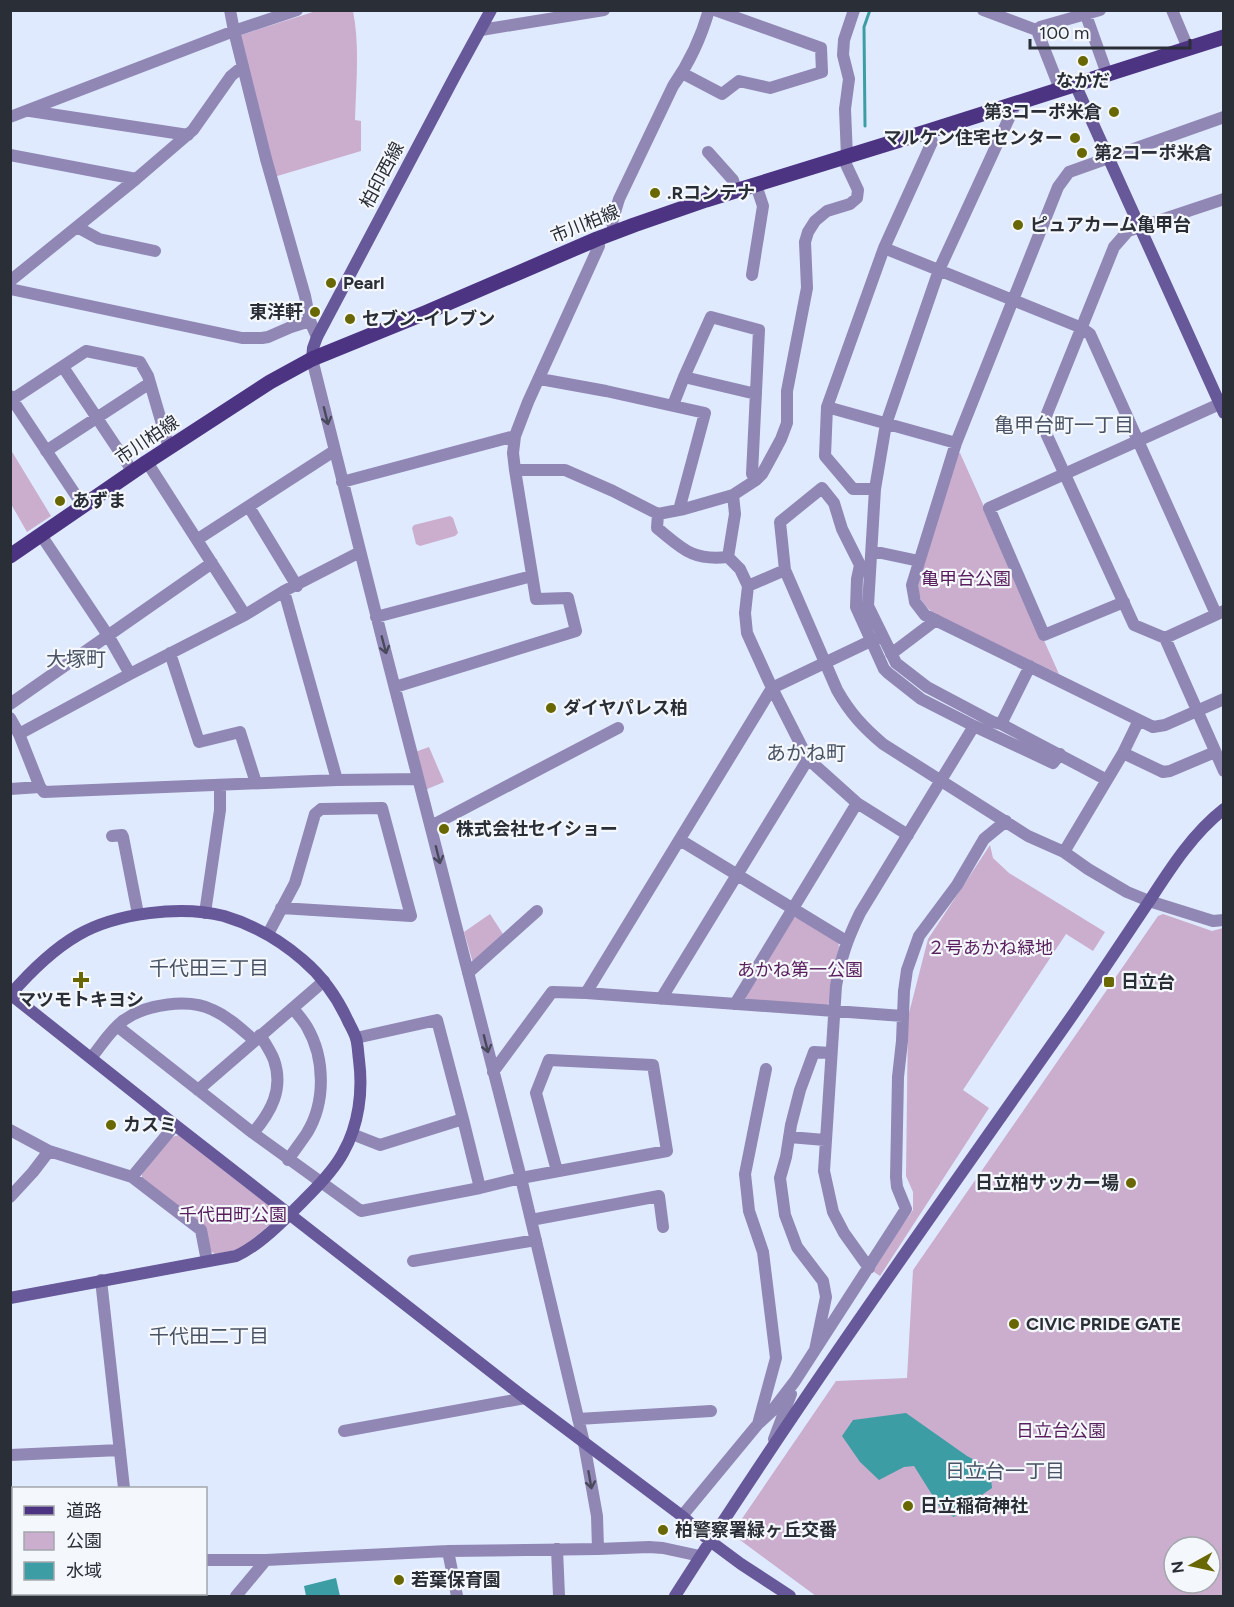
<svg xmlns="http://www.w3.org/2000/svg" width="1234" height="1607" viewBox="0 0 1234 1607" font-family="Figtree,'Noto Sans JP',sans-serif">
<rect width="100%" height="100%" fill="#dfeaff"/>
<path fill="#cbadcd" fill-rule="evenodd" d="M 316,11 L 353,11 C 360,46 356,84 355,120 L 361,121 L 361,151 L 274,177 L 238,36 Z
M 11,450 L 51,516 L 27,532 L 11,504 Z
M 960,453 L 1059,674 L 933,613 C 923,604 917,597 918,584 L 957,454 Z
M 450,516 L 453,518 L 458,533 L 455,536 L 420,546 L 416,544 L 412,528 L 414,525 Z
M 429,747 L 444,782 L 425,790 L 415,752 Z
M 990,845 L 993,858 L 1009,873 L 1105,932 L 1093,951 L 1066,934 L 963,1090 L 989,1108 L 880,1276 L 871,1270 L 913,1210 L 913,1192 L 906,1176 L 908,1017 L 928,939 Z
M 490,914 L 503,934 L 473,963 L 464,932 Z
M 1163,914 L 1212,931 L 1223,928 L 1223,1596 L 816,1596 L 740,1540 L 739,1523 L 836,1381 L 907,1378 L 913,1270 L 1158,916 ZM 1174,1547 L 1210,1547 L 1210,1583 L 1174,1583 Z
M 797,917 L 838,942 L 839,947 L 829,1003 L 826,1006 L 747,1000 L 745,996 L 793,918 Z
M 179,1135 L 273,1209 L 275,1220 L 241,1249 L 215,1254 L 210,1251 L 206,1229 L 142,1179 L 142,1174 L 172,1137 Z"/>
<path fill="#3c9ea4" d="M 906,1413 L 967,1456 L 990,1468 L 992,1488 L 967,1505 L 954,1517 L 943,1512 L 914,1466 L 904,1467 L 879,1480 L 860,1462 L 842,1436 L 853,1420 Z
M 336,1578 L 340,1596 L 306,1596 L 304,1586 Z"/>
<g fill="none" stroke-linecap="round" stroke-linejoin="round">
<path stroke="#3c9ea4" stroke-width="3" d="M 865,126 L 864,27 L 870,10"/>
<path stroke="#9087b5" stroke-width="12" d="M 297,10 L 234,31 L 266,159 L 305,296 L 310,321 L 317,337
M 983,10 L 1039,31
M 1172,10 L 1188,48
M 1086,15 L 1107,74
M 481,30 L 604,10
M 682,73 L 722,94 L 739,81 L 770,88 L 822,72 L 821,48 L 715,10
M 1060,89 L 1038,33 L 1040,27 L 1100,10
M 1016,103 L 939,270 L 886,424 L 875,489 L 868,606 L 896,663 L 927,687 L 993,722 L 1001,724 L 1107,780
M 30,111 L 188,135
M 10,117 L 234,31 L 230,10
M 1224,117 L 1069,172 L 1058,187 L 956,443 L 912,585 L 915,602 L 925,615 L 1153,727 L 1165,725 L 1224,699
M 708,152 L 733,180 L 736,191
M 10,155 L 136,179
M 847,157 L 845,109 L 849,79 L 843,55 L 844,40 L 854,10
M 1224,199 L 1128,231 L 1114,247 L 1044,421 L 1044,429 L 1134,625 L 1165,638 L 1224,611
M 77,227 L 99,239 L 155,251
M 615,232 L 612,222 L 619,199 L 673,86 C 690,62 701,38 709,10
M 884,248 L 1082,328 L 1090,334 L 1216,614
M 752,275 L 763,206 L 756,185
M 10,281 L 136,179 L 193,130 L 231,76 L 243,66
M 10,289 L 242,338 L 262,338 L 268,337 L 291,327 L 310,321
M 312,359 L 383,642 L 521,1178 L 584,1443 L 597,1516 L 598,1549
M 63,367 L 133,472
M 684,377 L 756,394
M 540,379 L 606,391 L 705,413 L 679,510
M 10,396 L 83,506
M 13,399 L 86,351 L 140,362 L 148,376 L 169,448
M 673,405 L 684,377 L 711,317 L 759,330 L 752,474 L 756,480
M 827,407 L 956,443
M 46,451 L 150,383
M 147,462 L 245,615
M 515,470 L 565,470 L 613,491 L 658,514 L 684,509 L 733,495 L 756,480 L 762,474 L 773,454 L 781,439 L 787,423 L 787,391 L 807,288 L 805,242 L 808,232 L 815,221 L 827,211 L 850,204 L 857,198 L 858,190 L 843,158
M 342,482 L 515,436
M 875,489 L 853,489 L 825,456 L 827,407 L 884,248 L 932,142 L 929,131
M 249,507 L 297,586
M 658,514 L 657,528 C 683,549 692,561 728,557 L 735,514 L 733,495
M 41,535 L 109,637 L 130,674
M 198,539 L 334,451
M 872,551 L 919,561
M 728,557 L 740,569 L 748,586 L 745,613 L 747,633 L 772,688 L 808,759 L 857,803 L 908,835
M 748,586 L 785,570
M 284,591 L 337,780
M 1124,602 L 1044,635 L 989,508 L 1224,402
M 376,617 L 532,576
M 1165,638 L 1224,771
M 170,653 L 199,742 L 240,732 L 256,783
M 891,654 L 936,620
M 395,687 L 576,631 L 568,598 L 536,599 L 515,470 L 513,453 L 515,436 L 528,402 L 599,246 L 597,239
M 10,704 L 212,563
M 10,718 L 19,734 L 40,787
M 1001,724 L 1030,666
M 19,734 L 130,674 L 245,615 L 284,591 L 360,552
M 1123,753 L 1163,772 L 1170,771 L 1215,752
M 1060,754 L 1053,763 L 974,726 L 921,699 L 888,673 L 884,669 L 856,607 L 857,579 L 860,565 L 842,529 L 834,503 L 822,488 L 780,522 L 785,570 L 837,690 C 850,713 863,727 883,744 L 1028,836 L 1064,852 L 1088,869 L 1127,892 L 1149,901 L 1213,921 L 1224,920
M 10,789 L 40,787 L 44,792 L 337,780 L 418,779
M 431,826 L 618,728
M 112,836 L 122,835 L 123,837 L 138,914
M 680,840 L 846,941
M 1064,852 L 1123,753 L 1139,720
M 205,913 L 220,810 L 220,785
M 268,934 L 295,883 L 315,814 L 321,809 L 382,808 L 411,916 L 281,908
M 468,973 L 537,911
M 586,993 L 772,688 L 879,637
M 661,999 L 808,759
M 735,1004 L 857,803
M 117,1026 L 253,1133 L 361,1211 L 480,1188 L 521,1178 L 667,1151 L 653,1065 L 549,1060 L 536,1093 L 557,1171
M 91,1058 C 101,1046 111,1029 124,1020 C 146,1004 189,998 213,1010 C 229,1017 241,1029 254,1040
M 493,1072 L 552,992 L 586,993 L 903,1016
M 198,1090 L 324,981
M 463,1119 L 480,1188
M 10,1130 L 49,1151 L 132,1177 L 201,1230 L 207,1261
M 253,1133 C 271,1112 284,1089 274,1060 C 271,1052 265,1043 260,1035
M 352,1134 L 380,1145 L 463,1119 L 437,1020 L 356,1038
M 789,1137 L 825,1140
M 288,1160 C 294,1151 301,1142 307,1133 C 326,1102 325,1058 307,1027 C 303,1020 297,1014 293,1008
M 132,1177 L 175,1125
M 10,1197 L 33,1172 L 49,1151
M 531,1220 L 659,1196 L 663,1227
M 413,1261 L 536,1240
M 869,1268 L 844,1233 L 833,1212 L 824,1171 L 836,986 C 841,957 847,940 860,913 L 974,726
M 101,1280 L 124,1488
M 815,1350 L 906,1209 L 897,1187 L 896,1177 L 898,1077 L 902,1041 L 904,991 L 907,970 L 919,936 L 957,885 L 984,839 L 1006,821
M 578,1419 L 711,1411
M 759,1423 L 772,1411 L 795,1381 L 815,1350 L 826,1297 L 823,1281 L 797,1247 L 785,1215 L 780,1178 L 786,1157 L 791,1125 L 800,1090 L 814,1052 L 831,1053
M 344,1431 L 525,1398
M 774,1439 L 791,1394
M 10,1455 L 120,1450
M 10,1515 L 14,1515
M 682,1516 L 758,1424 L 776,1358 L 763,1252 L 749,1211 L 745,1174 L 766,1069
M 557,1549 L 559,1596
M 448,1551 L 457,1596
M 10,1555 L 14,1555
M 206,1560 L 266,1560 L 448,1551 L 598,1549 L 649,1547 L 663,1548 L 700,1556
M 236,1596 L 266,1560"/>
<path stroke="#675899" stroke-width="12" d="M 1075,84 L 1224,413
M 312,359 L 313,348 L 317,337 L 456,74 L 491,10
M 10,994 L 175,1125 L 525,1398 L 682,1516 L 710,1541 L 741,1564 L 790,1596
M 10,995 C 30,972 52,950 78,935 C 116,913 181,905 224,916 C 254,925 280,940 303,960 C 323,977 337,997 348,1021 C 351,1027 354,1032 356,1038 C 358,1045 358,1053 359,1060 C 363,1091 359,1125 343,1153 C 335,1168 322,1182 309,1195 C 290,1214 261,1245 236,1256 L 10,1298
M 675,1596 C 799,1401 934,1212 1067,1023 C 1095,983 1121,943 1148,903 C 1170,869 1192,834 1224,809"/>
<path stroke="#4c3483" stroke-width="15" d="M 10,556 L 147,462 L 270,382 L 312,359 L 425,313 L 597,239 L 634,225 L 706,200 L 929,131 L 1224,37"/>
</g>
<defs><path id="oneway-shaft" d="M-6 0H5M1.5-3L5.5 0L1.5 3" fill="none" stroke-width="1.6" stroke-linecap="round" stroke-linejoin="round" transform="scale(1.5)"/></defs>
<g stroke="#49495c">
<use href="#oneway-shaft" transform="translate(326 416) rotate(76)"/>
<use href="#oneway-shaft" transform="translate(384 645) rotate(75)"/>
<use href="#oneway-shaft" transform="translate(438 855) rotate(76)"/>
<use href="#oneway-shaft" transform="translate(486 1044) rotate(76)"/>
<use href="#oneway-shaft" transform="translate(590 1480) rotate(80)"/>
</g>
<g fill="#686701" stroke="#f4f7fb" stroke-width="2">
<circle cx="1083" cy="61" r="6"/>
<circle cx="1114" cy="112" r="6"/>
<circle cx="1075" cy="138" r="6"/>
<circle cx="1082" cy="153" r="6"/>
<circle cx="655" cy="193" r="6"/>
<circle cx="1018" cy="225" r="6"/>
<circle cx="331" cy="283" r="6"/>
<circle cx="315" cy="312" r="6"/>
<circle cx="350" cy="319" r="6"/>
<circle cx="60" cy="501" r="6"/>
<circle cx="551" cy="708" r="6"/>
<circle cx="444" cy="829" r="6"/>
<path d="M78 971h6v6h6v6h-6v6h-6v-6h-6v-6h6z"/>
<rect x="1103" y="976" width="12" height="12" rx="3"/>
<circle cx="111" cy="1125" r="6"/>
<circle cx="1131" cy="1183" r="6"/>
<circle cx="1014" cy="1324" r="6"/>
<circle cx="908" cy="1506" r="6"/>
<circle cx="663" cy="1530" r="6"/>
<circle cx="399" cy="1580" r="6"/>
</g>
<g text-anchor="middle" stroke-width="4.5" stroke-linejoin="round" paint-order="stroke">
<g font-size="18" font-weight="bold" fill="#2a2e36" stroke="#f4f7fb" text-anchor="start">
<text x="1083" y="87" text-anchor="middle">なかだ</text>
<text x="1102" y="118" text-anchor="end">第3コーポ米倉</text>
<text x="1063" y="144" text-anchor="end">マルケン住宅センター</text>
<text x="1094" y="159">第2コーポ米倉</text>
<text x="667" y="199">.Rコンテナ</text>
<text x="1030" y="231">ピュアカーム亀甲台</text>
<text x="343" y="289">Pearl</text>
<text x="303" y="318" text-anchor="end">東洋軒</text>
<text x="362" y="325">セブン-イレブン</text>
<text x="72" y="507">あずま</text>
<text x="563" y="714">ダイヤパレス柏</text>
<text x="456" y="835">株式会社セイショー</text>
<text x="1121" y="988">日立台</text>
<text x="81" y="1006" text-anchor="middle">マツモトキヨシ</text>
<text x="123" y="1131">カスミ</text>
<text x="1119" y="1189" text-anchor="end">日立柏サッカー場</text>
<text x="1026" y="1330">CIVIC PRIDE GATE</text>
<text x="920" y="1512">日立稲荷神社</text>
<text x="675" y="1536">柏警察署緑ヶ丘交番</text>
<text x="411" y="1586">若葉保育園</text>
</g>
<g font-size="18" fill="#2a2e36" stroke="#f4f7fb">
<text transform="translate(382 175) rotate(-62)" y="6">柏印西線</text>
<text transform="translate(585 224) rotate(-22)" y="6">市川柏線</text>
<text transform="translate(147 440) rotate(-34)" y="6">市川柏線</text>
</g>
<g font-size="18" fill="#581e5d" stroke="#f4f7fb">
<text x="966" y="585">亀甲台公園</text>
<text x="990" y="954">２号あかね緑地</text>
<text x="800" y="976">あかね第一公園</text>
<text x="233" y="1221">千代田町公園</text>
<text x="1061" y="1437">日立台公園</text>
</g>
<g font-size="20" fill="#495364" stroke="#f4f7fb">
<text x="1064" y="432">亀甲台町一丁目</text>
<text x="76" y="666">大塚町</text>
<text x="806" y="760">あかね町</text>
<text x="209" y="975">千代田三丁目</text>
<text x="209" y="1343">千代田二丁目</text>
<text x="1005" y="1478">日立台一丁目</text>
</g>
</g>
<rect width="1234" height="1607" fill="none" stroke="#2a2e36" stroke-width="24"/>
<rect x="12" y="1487" width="195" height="108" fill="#f4f7fb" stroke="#a3a7ac" stroke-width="1.5"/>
<rect x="24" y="1506" width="30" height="9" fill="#4c3483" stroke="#a3a7ac" stroke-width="1.5"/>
<text x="66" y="1517" font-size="18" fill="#2a2e36">道路</text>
<rect x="24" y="1532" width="30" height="18" fill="#cbadcd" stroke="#a3a7ac" stroke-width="1.5"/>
<text x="66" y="1547" font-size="18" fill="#2a2e36">公園</text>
<rect x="24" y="1562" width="30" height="18" fill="#3c9ea4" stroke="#a3a7ac" stroke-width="1.5"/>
<text x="66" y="1577" font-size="18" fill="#2a2e36">水域</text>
<g transform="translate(1192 1565) rotate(262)"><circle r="28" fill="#f4f7fb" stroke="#a3a7ac" stroke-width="1.5"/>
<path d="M0-4.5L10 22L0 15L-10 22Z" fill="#686701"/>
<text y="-9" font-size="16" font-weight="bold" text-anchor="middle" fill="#2a2e36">N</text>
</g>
<path d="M1030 39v9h160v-9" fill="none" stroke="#2a2e36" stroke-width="3"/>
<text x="1039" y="39" font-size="18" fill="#2a2e36" stroke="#f4f7fb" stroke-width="4.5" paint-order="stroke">100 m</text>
</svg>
